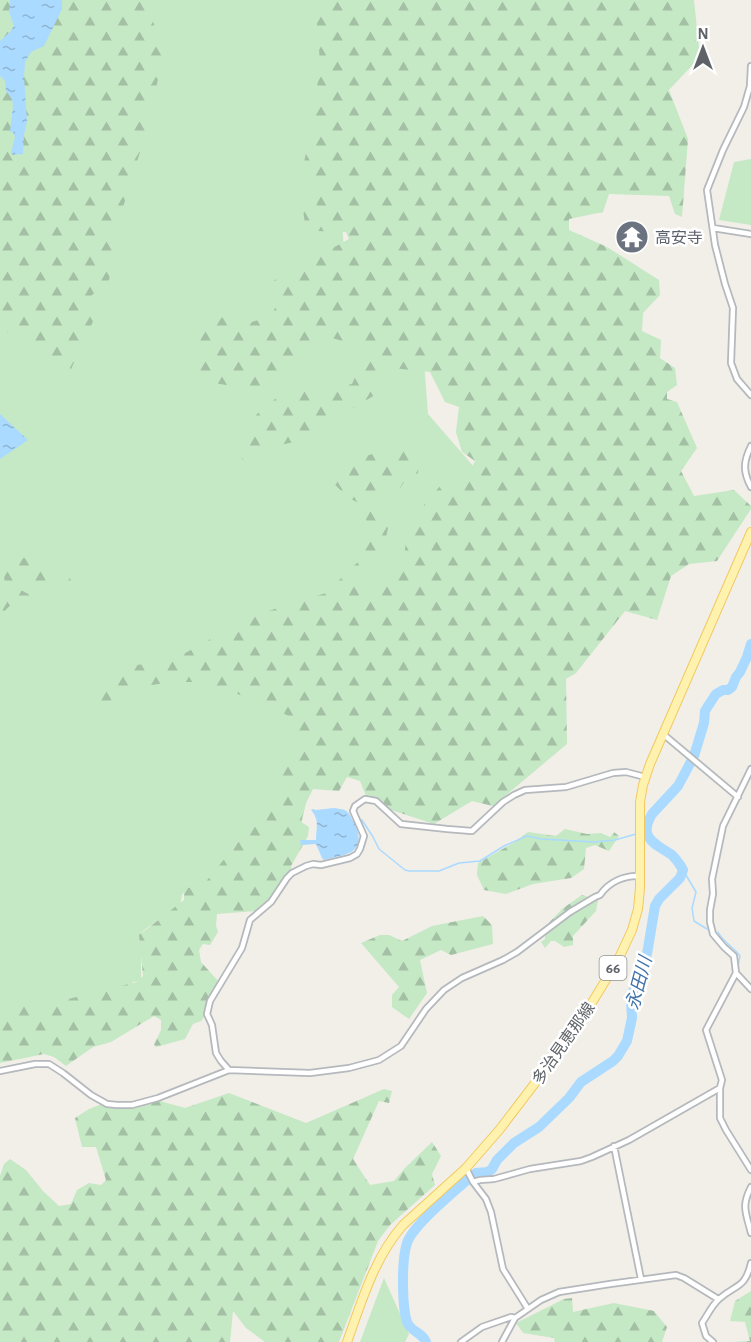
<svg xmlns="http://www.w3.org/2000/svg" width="751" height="1342" viewBox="0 0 751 1342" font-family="'Alegreya Sans','Noto Sans JP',sans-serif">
<defs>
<pattern id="forest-firs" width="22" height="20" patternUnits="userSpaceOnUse" patternTransform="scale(1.5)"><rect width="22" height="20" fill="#c5e8c5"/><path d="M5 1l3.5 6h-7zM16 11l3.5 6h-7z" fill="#a3c0a4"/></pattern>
<pattern id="water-ripples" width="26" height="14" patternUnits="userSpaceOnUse" patternTransform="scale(1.5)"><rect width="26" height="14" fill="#aadaff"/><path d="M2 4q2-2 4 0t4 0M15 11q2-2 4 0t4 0" fill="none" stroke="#8eb4d2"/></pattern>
</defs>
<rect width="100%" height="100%" fill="#f1efe8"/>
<path fill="#c5e8c5" d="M 100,0 L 330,0 L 332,111 L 344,248 L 421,323 L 428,414 L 474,467 L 308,792 L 295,855 L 185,891 L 182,895 L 180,906 C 166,916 154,921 141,933 L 141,981 L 133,982 L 130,985 L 0,1035 L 0,317 Z
M 751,159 L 751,225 L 719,220 L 734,162 Z
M 384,1278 L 409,1334 L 405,1342 L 360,1342 Z"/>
<path fill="url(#forest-firs)" d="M 0,0 L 153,0 L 146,2 L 164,52 L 147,129 L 123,207 L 109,280 L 90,297 L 96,315 L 71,369 L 0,328 Z
M 315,0 L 694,0 L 700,57 L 669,90 L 688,139 L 682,217 L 675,214 L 669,196 L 609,194 L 603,212 L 569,219 L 569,230 L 607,247 L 659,280 L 660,295 L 643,313 L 642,331 L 661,340 L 660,358 L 675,368 L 677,385 L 667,392 L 667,399 L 677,402 L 697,448 L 681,471 L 694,496 L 734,490 L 751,506 L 751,509 L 717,561 L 689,564 L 671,576 L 657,620 L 625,611 L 576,673 L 566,679 L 567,744 L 493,806 L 472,801 L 434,824 L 376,805 L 366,796 L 360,781 L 347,777 L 339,791 L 313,789 L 306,803 L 301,822 L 309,827 L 308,836 L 291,866 L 292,870 L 271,898 L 256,911 L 217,914 L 216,926 L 218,932 L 210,945 L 203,944 L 199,950 L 201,962 L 219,982 L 207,1004 L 206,1015 L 201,1021 L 193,1024 L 185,1039 L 156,1047 L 154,1045 L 161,1030 L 161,1020 L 154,1016 L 111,1042 L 93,1047 L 66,1066 L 54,1057 L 44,1054 L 0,1063 L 0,1005 L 36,1007 L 137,982 L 143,976 L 139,935 L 184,900 L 184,889 L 204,884 L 239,841 L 264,819 L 274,807 L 283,762 L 292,751 L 300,723 L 273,707 L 204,682 L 172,682 L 145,686 L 117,699 L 92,705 L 107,682 L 136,665 L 169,662 L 252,616 L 326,593 L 362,558 L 371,534 L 361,504 L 349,498 L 333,483 L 340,465 L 375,453 L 401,448 L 419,451 L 418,473 L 406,479 L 400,488 L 382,492 L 381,505 L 390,519 L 383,551 L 372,563 L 360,583 L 369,591 L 383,589 L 403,563 L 407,536 L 422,515 L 424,504 L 443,483 L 470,471 L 475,461 L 462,452 L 456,432 L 459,407 L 445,402 L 430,372 L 392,368 L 375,395 L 346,412 L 323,421 L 307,439 L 267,448 L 252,464 L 242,459 L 242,437 L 257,414 L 275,399 L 306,391 L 352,384 L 367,349 L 323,335 L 295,362 L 257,390 L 195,380 L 200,333 L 230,312 L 235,327 L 272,316 L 277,302 L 273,281 L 349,239 L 346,232 L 317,231 L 305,224 L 303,210 L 317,205 L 314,182 L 304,162 L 313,123 L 320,62 Z
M 24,558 C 32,560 33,563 38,567 C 45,572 57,568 65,567 L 71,581 L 66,582 L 57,578 L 49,583 L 40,582 L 38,587 L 18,585 L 18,589 C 26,592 32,597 41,598 L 41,601 C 24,608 14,594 2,616 L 4,622 L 1,626 L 0,594 L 5,591 C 6,583 3,577 4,569 L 0,567 L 0,563 Z
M 565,829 L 587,834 L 601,833 L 610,837 L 614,832 L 619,836 L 609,851 L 595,845 L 586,848 L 584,869 L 571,878 L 533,884 L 506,894 L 484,890 L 477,875 L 478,863 L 513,843 L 528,832 L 556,836 Z
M 582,895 L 598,900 L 596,911 L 573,936 L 573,945 L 564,947 L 555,941 L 551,941 L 545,948 L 541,942 L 545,939 L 545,927 L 562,909 Z
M 483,916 L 492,925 L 493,944 L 451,955 L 441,950 L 420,960 L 427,993 L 409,1019 L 392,1007 L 392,995 L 399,987 L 361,943 L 380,935 L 389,935 L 402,941 L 432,926 Z
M 384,1089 L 392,1091 L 389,1103 L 379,1101 L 353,1159 L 370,1185 L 394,1181 L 405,1168 L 432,1142 L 441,1156 L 432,1174 L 435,1185 L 390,1225 L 378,1241 L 339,1342 L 265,1342 L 246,1328 L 233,1311 L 230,1342 L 0,1342 L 0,1176 L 4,1164 L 10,1159 L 26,1170 L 43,1191 L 59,1206 L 71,1204 L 77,1190 L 89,1183 L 101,1185 L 106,1180 L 96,1147 L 82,1147 L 75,1118 L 89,1109 L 102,1104 L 112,1108 L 134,1108 L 160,1101 L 185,1108 L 229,1093 L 306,1123 Z
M 751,1291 L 751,1342 L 732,1342 L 750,1341 L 745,1322 L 730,1321 L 735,1301 Z
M 572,1298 L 573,1312 L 614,1303 L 654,1311 L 667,1327 L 662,1342 L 555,1342 L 554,1338 L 523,1333 L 516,1323 L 564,1299 Z"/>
<path fill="url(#water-ripples)" d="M 10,0 L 62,0 L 62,9 L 44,46 L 31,52 L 25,62 L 24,77 L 27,121 L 24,135 L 23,154 L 13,155 L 11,153 L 15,137 L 13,132 L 10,132 L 13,105 L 12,99 L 6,91 L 5,81 L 0,76 L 0,41 L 10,32 L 14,26 L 9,12 Z
M 0,414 L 28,440 L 0,459 Z
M 334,808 C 347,810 347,809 353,821 L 356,821 L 357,824 L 355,825 C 368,853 345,855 324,860 L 322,858 L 316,844 L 301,845 L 300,840 L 316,840 C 316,828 320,820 311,810 L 313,809 L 316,810 Z"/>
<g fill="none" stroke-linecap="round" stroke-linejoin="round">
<path stroke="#aadaff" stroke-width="1.5" d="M 360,820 L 362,820 L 373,837 L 379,849 L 405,870 L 409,871 L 439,871 L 459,863 L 480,861 L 504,846 L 527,836 L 541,839 L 594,842 L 615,840 L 636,834
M 683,870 L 696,892 L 692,908 L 694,921 L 707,929
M 718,932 C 723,942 734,947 740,956 L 738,966"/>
<path stroke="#aadaff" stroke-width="10" d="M 426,1342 C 422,1332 411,1332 407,1322 C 403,1310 403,1293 403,1280 C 403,1268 403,1255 407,1243 C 413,1225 453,1193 468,1179 L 476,1173 L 488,1172 L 492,1169 L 497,1160 L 514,1143 L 539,1127 L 569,1098 L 581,1082 L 613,1061 L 618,1056 L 627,1041 L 632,1018 L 631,999 L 635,985 L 643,968 L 647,954 L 655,906 L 659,899 L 680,878 L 683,870 C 680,864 676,859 672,855 C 664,849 649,843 647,833 C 646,827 649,819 652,814 L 678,786 L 694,756 L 704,723 L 705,711 L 708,706 L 716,694 L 723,690 L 728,690 L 732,687 L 736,677 L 740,672 L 747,657 L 751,644"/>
<g stroke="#b5b8bc" stroke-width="8">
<path id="minor" d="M 751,66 L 750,86 L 744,107 L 723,150 L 707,190 L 715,245 L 725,284 L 733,308 L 731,363 L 737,379 L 751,395
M 713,228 L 751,234
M 751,446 C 743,462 743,472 751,487
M 663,734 L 738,797
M 751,769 L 723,826 L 712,879 L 713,894 L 710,910 L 710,922 L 713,934 L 724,947 L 734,956 L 736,973 L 706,1030 L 722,1080 L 720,1088 L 720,1118 L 726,1130 L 751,1170
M 736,973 L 751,989
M 229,1070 L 221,1061 L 216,1053 L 212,1025 L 207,1014 L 210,1001 L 242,948 L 250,920 L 271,902 L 287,878 L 292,873 L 306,866 L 313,864 L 321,865 L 350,858 L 357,854 L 360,849 L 364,836 L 353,811 L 355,806 L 365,799 L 376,801 L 401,824 L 447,829 L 472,831 L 503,802 L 514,795 L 525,790 L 566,787 L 613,773 L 626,772 L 645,777
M 0,1071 L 35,1064 L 49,1064 L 63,1073 L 91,1095 L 107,1104 L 117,1105 L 132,1105 L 158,1098 L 229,1070 L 310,1073 L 349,1068 L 379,1060 L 401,1046 L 426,1009 L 444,990 L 462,978 L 503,960 L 517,952 L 570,912 L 595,897 L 600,895 C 609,882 624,875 640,876
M 614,1146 L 641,1279
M 466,1168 L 473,1182 L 486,1199 L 491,1212 L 503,1269 L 528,1309
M 473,1182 L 480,1180 L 494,1179 L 530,1169 L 581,1161 L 592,1157 L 629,1140 L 720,1088
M 751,1187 C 741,1206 746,1213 751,1233
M 461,1342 L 482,1327 L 511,1317 L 515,1318
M 502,1342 L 515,1318 L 541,1300 L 559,1292 L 610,1284 L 676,1275 L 684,1278 L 718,1299
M 713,1342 L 706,1336 L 702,1323 C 707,1316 712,1305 719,1299 C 736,1284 745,1289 751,1263"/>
</g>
<g stroke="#f2c960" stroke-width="10">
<path id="primary" d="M 347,1342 C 362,1301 374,1258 403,1225 L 466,1168 L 500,1129 L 574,1032 L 618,960 L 632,930 L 638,909 L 640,888 L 640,802 L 643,785 L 650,764 L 751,532"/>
</g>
<use href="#minor" stroke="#fff" stroke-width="4.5"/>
<use href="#primary" stroke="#fff2af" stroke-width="8"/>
</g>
<defs>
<g id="temple-disc" transform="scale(1.725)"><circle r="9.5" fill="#6b7280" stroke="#fff"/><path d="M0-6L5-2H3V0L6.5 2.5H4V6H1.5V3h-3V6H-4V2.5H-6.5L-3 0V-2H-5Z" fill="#fff"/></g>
</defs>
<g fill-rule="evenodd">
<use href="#temple-disc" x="632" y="237"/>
</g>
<g text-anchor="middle" stroke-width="5" stroke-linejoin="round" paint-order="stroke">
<rect fill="#fff" stroke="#8f9295" stroke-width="1.5" x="599.5" y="956" width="27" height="24" rx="4.5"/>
<g font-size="15" font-weight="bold" fill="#5f6368">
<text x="613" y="973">66</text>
</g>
<g font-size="16" fill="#5b616d" stroke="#fff" text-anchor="start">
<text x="655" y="243">高安寺</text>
</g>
<g font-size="16" fill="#5f6368" stroke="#fff">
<text transform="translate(563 1043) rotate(-55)" y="6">多治見恵那線</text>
</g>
<g font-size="18" font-style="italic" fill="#4174aa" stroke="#fff">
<text transform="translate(639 983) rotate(-75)" y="6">永田川</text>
</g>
</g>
<g transform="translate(703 48)" stroke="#ffffff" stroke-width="4.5" paint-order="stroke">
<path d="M0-4.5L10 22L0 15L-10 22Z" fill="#5f6368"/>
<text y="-9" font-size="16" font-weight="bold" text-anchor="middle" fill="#5f6368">N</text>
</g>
</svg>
